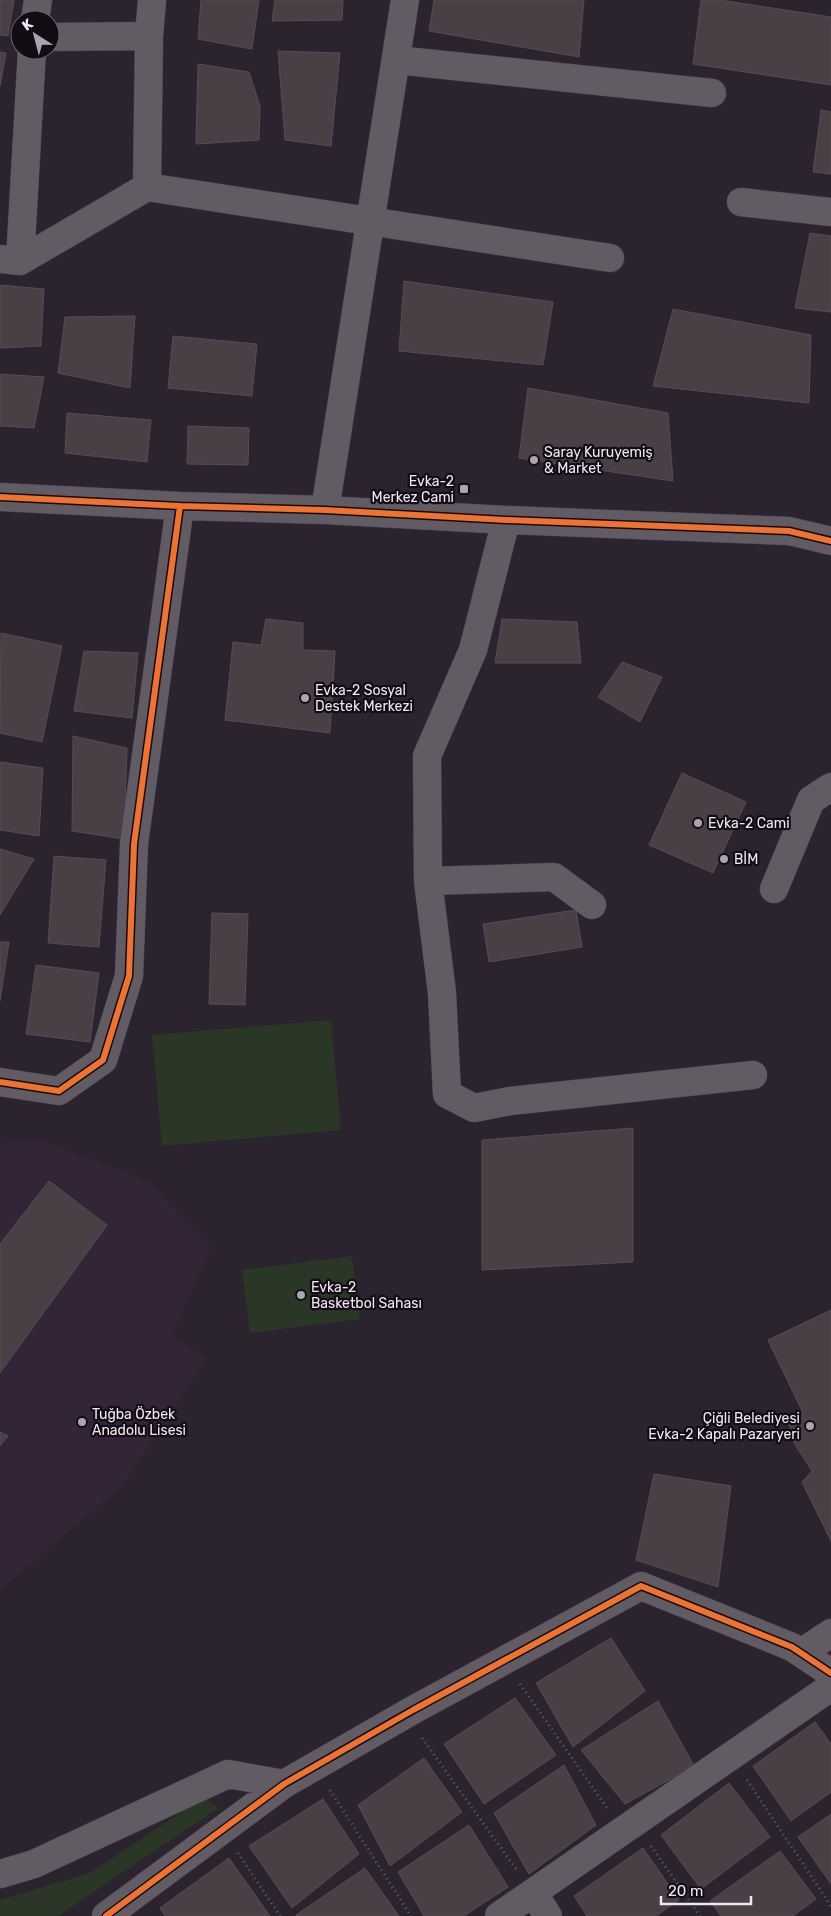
<svg xmlns="http://www.w3.org/2000/svg" width="831" height="1916" viewBox="0 0 831 1916" font-family="Rubik,sans-serif">
<rect width="100%" height="100%" fill="#2b242e"/>
<path fill="#332438" d="M 41,1140 L 148,1181 L 211,1248 L 171,1336 L 207,1357 L 122,1486 L 0,1590 L 0,1143 Z"/>
<path fill="#2a3626" d="M 331,1020 L 341,1130 L 162,1146 L 152,1035 Z
M 352,1256 L 360,1319 L 250,1333 L 242,1270 Z
M 204,1797 L 219,1808 L 58,1916 L 0,1916 L 0,1900 L 90,1873 Z"/>
<path fill="#494045" stroke="#554d51" d="M 0,0 L 14,0 L 8,36 L 0,35 Z
M 201,0 L 259,0 L 252,49 L 198,39 Z
M 275,0 L 343,0 L 342,20 L 272,21 Z
M 434,0 L 584,0 L 579,57 L 429,31 Z
M 701,0 L 720,0 L 831,17 L 831,85 L 693,64 Z
M 278,51 L 340,53 L 331,146 L 285,140 Z
M 0,52 L 6,53 L 0,86 Z
M 198,64 L 249,72 L 260,106 L 259,140 L 196,144 Z
M 821,110 L 831,112 L 831,174 L 813,172 Z
M 810,233 L 831,236 L 831,312 L 795,308 Z
M 404,281 L 553,302 L 543,365 L 399,351 Z
M 0,285 L 44,289 L 41,346 L 0,348 Z
M 673,309 L 811,335 L 809,403 L 653,386 Z
M 135,316 L 130,388 L 58,373 L 65,317 Z
M 173,336 L 257,344 L 252,396 L 168,388 Z
M 0,374 L 44,377 L 34,428 L 0,426 Z
M 528,388 L 668,413 L 673,481 L 519,458 Z
M 67,413 L 151,420 L 147,462 L 65,453 Z
M 188,426 L 249,428 L 248,465 L 187,464 Z
M 266,619 L 303,623 L 303,650 L 335,651 L 330,733 L 225,720 L 233,642 L 261,645 Z
M 502,619 L 577,622 L 581,663 L 495,663 Z
M 1,633 L 62,646 L 42,742 L 0,733 Z
M 84,651 L 138,653 L 132,718 L 74,711 Z
M 622,662 L 662,677 L 640,722 L 598,697 Z
M 73,736 L 127,748 L 124,839 L 72,831 Z
M 0,762 L 43,768 L 39,836 L 0,830 Z
M 682,773 L 746,802 L 713,873 L 649,845 Z
M 0,849 L 34,859 L 0,915 Z
M 54,856 L 106,860 L 99,947 L 48,943 Z
M 576,910 L 582,947 L 489,962 L 483,924 Z
M 212,913 L 248,914 L 245,1005 L 209,1004 Z
M 0,942 L 9,942 L 0,1001 Z
M 36,965 L 99,973 L 90,1042 L 26,1034 Z
M 633,1128 L 633,1262 L 482,1270 L 482,1140 Z
M 49,1181 L 107,1225 L 0,1373 L 0,1244 Z
M 831,1310 L 831,1541 L 802,1482 L 812,1471 L 789,1435 L 792,1431 L 787,1421 L 803,1413 L 768,1340 Z
M 0,1432 L 8,1436 L 0,1446 Z
M 654,1474 L 731,1486 L 718,1587 L 636,1560 Z
M 611,1638 L 645,1691 L 573,1747 L 536,1683 Z
M 515,1698 L 556,1755 L 484,1804 L 444,1744 Z
M 658,1701 L 694,1766 L 625,1804 L 581,1750 Z
M 815,1722 L 831,1744 L 831,1792 L 791,1821 L 753,1766 Z
M 424,1758 L 462,1812 L 390,1866 L 358,1805 Z
M 564,1765 L 596,1825 L 529,1874 L 494,1813 Z
M 729,1783 L 770,1837 L 701,1889 L 661,1835 Z
M 323,1799 L 359,1854 L 292,1908 L 249,1846 Z
M 831,1814 L 831,1884 L 798,1837 Z
M 469,1825 L 508,1887 L 464,1916 L 424,1916 L 398,1872 Z
M 643,1848 L 679,1900 L 656,1916 L 587,1916 L 574,1896 Z
M 780,1851 L 816,1899 L 793,1916 L 721,1916 L 710,1901 Z
M 229,1858 L 270,1916 L 165,1916 L 160,1908 Z
M 365,1868 L 399,1916 L 296,1916 L 296,1915 Z"/>
<g fill="none" stroke-linecap="round" stroke-linejoin="round">
<g stroke="#48414a" stroke-width="29">
<path id="minor" d="M 152,0 L 149,36 L 147,187 L 610,258
M 35,20 L 38,0
M 50,37 L 149,36
M 396,60 L 712,93
M 741,202 L 831,212
M 0,259 L 20,261 L 147,187
M 20,261 L 32,50
M 0,497 L 180,506 L 325,510 L 506,520 L 789,531 L 831,541
M 325,510 L 405,0
M 506,520 L 473,650 L 427,756 L 428,881 L 442,993 L 447,1094 L 474,1108 L 510,1101 L 753,1075
M 428,881 L 554,877 L 592,905
M 774,889 L 811,800 L 831,787
M 0,1082 L 59,1091 L 103,1060 L 129,976 L 134,844 L 180,506
M 801,1653 L 831,1633
M 0,1874 L 34,1864 L 228,1774 L 284,1784
M 534,1894 L 548,1916
M 106,1916 L 284,1784 L 413,1710 L 641,1586 L 792,1647 L 831,1673
M 499,1916 L 831,1687"/>
</g>
<path stroke="#635f65" stroke-width="3" stroke-dasharray="1 4" stroke-linecap="butt" d="M 520,1684 L 607,1808
M 422,1738 L 516,1869
M 747,1780 L 831,1906
M 330,1790 L 411,1916
M 651,1846 L 700,1916
M 238,1853 L 280,1916"/>
<use href="#minor" stroke="#615c64" stroke-width="28"/>
<g stroke="#120d14" stroke-width="9">
<path id="cycleway" d="M 0,497 L 180,506 L 325,510 L 506,520 L 789,531 L 831,541
M 0,1082 L 59,1091 L 103,1060 L 129,976 L 134,844 L 180,506
M 106,1916 L 284,1784 L 413,1710 L 641,1586 L 792,1647 L 831,1673"/>
</g>
<use href="#cycleway" stroke="#ef722f" stroke-width="6"/>
</g>
<g fill="#aba3ae" stroke="#120d14" stroke-width="2">
<circle cx="534" cy="460" r="5"/>
<rect x="459" y="484" width="10" height="10" rx="2.5"/>
<circle cx="305" cy="698" r="5"/>
<circle cx="698" cy="823" r="5"/>
<circle cx="724" cy="859" r="5"/>
<circle cx="301" cy="1295" r="5"/>
<circle cx="82" cy="1422" r="5"/>
<circle cx="810" cy="1426" r="5"/>
</g>
<g text-anchor="middle" stroke-width="4.5" stroke-linejoin="round" paint-order="stroke">
<g font-size="14" fill="#f0e7f3" stroke="#120d14" text-anchor="start">
<text x="544" y="457">Saray Kuruyemiş<tspan x="544" dy="16">&amp; Market</tspan></text>
<text x="454" y="486" text-anchor="end">Evka-2<tspan x="454" dy="16">Merkez Cami</tspan></text>
<text x="315" y="695">Evka-2 Sosyal<tspan x="315" dy="16">Destek Merkezi</tspan></text>
<text x="708" y="828">Evka-2 Cami</text>
<text x="734" y="864">BİM</text>
<text x="311" y="1292">Evka-2<tspan x="311" dy="16">Basketbol Sahası</tspan></text>
<text x="92" y="1419">Tuğba Özbek<tspan x="92" dy="16">Anadolu Lisesi</tspan></text>
<text x="800" y="1423" text-anchor="end">Çiğli Belediyesi<tspan x="800" dy="16">Evka-2 Kapalı Pazaryeri</tspan></text>
</g>
</g>
<g transform="translate(35 35) rotate(324)"><circle r="24" fill="#120d14" stroke="#6b646d"/>
<path d="M0-4L9 19L0 12L-9 19Z" fill="#aba3ae"/>
<text y="-8" font-size="14" font-weight="bold" text-anchor="middle" fill="#f0e7f3">K</text>
</g>
<path d="M661 1896v8h90v-8" fill="none" stroke="#f0e7f3" stroke-width="2.5"/>
<text x="668" y="1896" font-size="15" fill="#f0e7f3" stroke="#120d14" stroke-width="4" paint-order="stroke">20 m</text>
</svg>
